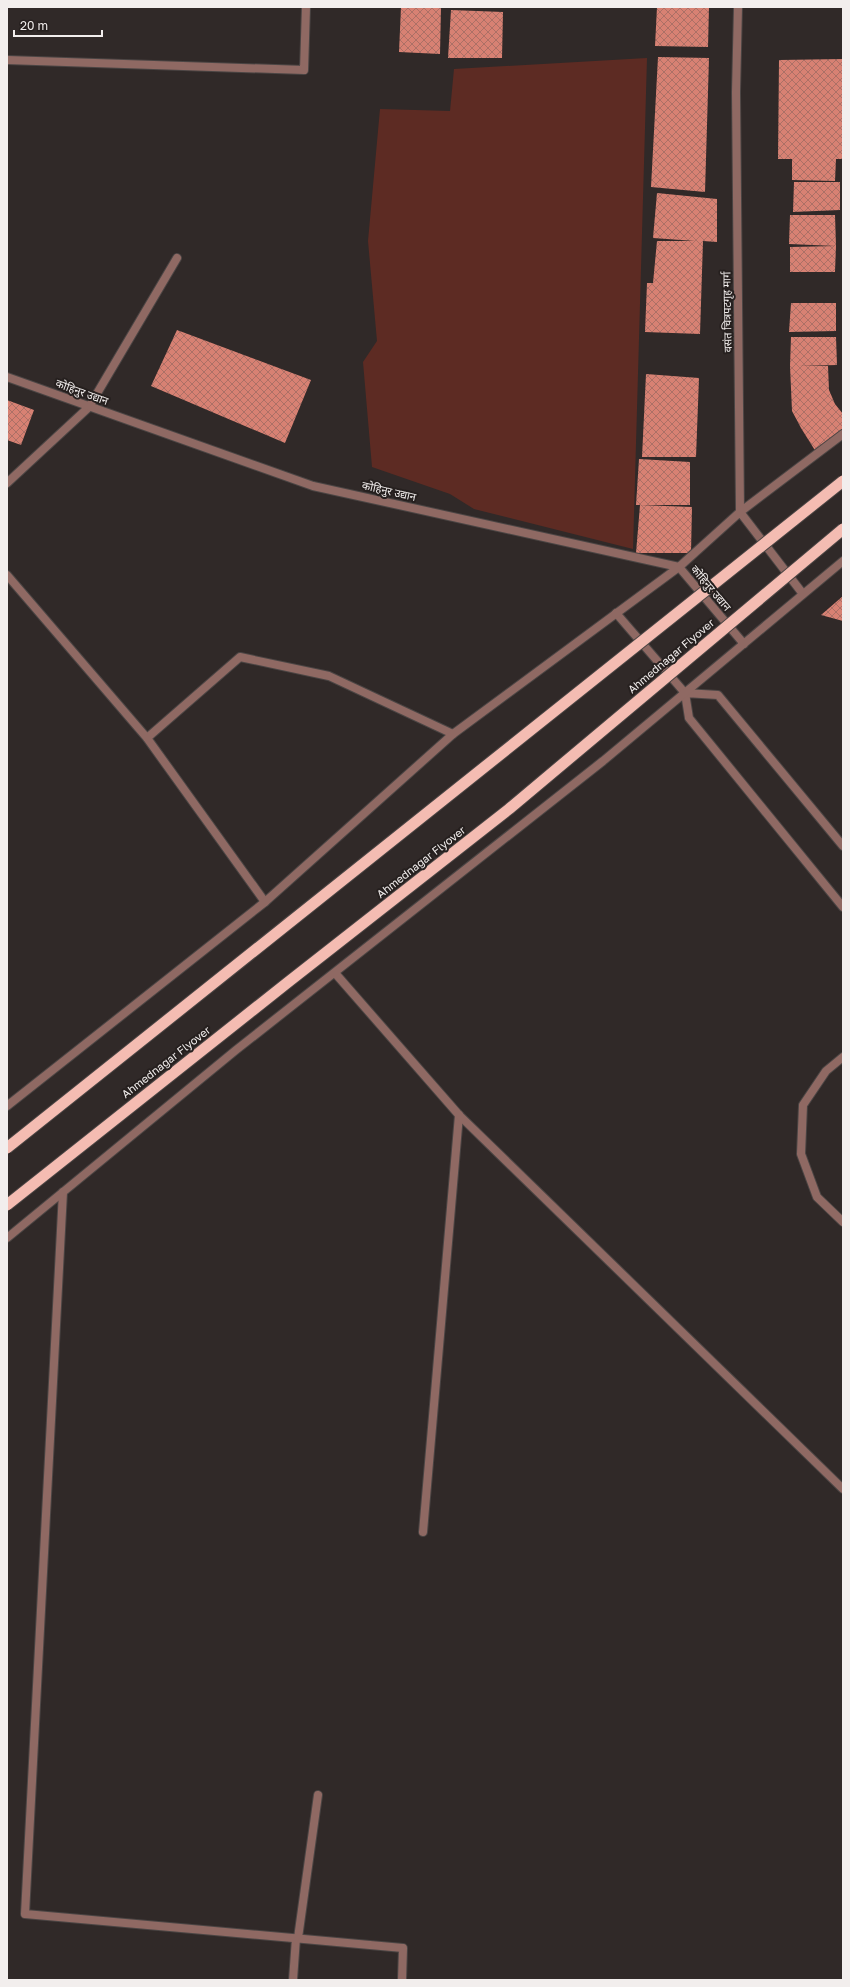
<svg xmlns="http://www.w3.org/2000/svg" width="850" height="1987" viewBox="0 0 850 1987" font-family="'Golos Text','Noto Sans Devanagari',sans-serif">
<defs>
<pattern id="building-cross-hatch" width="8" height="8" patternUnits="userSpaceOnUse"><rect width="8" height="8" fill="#d78173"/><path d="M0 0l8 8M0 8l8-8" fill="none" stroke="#ac7066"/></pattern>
</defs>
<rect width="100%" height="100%" fill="#302928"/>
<path fill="#5d2b23" d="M 647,58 L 633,549 L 474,509 L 450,494 L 372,467 L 363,362 L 377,341 L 368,241 L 380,109 L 450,111 L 454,69 Z"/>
<path fill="url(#building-cross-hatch)" d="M 401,7 L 441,7 L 440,54 L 399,52 Z
M 657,7 L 709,7 L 708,47 L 655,46 Z
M 451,10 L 503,12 L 502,58 L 448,58 Z
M 658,57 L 709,58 L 705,192 L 651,187 Z
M 843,59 L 843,159 L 836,159 L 835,181 L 792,180 L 792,159 L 778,159 L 779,60 Z
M 794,182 L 840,182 L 840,210 L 793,212 Z
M 657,193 L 717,199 L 717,242 L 703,241 L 700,334 L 645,332 L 647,283 L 653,283 L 657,241 L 695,241 L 653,238 Z
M 790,215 L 835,215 L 836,246 L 789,244 Z
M 836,246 L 835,272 L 790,272 L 790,247 Z
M 791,303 L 836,303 L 836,331 L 789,332 Z
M 177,330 L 311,380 L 285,443 L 151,386 Z
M 791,337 L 836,337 L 837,365 L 799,366 L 828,366 L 829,390 L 835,404 L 843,414 L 843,428 L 816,452 L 801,428 L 792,411 L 790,366 Z
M 646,374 L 699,378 L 696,457 L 642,457 Z
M 7,400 L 34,410 L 21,445 L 7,440 Z
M 639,459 L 690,462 L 690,505 L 636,505 Z
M 640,505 L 692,507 L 691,553 L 636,553 Z
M 843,596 L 843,621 L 821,615 Z"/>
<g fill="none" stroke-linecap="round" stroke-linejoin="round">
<g stroke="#4b4544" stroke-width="10">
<path id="service" d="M 616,613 L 685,693 L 689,718 L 843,907
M 685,693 L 718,695 L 843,846
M 843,1057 L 826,1071 L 803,1105 L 801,1154 L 817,1197 L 843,1222"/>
</g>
<g stroke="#4b4544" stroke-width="10">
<path id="minor" d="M 7,60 L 304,70 L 306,7
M 7,483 L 89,407 L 177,258
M 7,575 L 147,738 L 265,902
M 147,738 L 240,657 L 329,676 L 453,734
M 63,1192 L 25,1914 L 403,1948 L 402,1980
M 423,1532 L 459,1115
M 293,1980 L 296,1938 L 298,1938 L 318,1795"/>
</g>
<g stroke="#4b4544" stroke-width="10">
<path id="tertiary" d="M 738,7 L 736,92 L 740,512 L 803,594
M 7,377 L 313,486 L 679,567 L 744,644
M 335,973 L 459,1115 L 843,1489
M 7,1106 L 265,902 L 453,734 L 679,567 L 740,512 L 843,434
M 7,1238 L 236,1050 L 603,761 L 843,561"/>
</g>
<use href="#service" stroke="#8f6963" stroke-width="8"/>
<use href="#minor" stroke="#8f6963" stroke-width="8"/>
<use href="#tertiary" stroke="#8f6963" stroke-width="8"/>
<g stroke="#4b4544" stroke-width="13" stroke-linecap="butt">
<path id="trunk-bridge" d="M 7,1148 L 843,481
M 7,1205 L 287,983 L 509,809 L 843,529"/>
</g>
<use href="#trunk-bridge" stroke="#f4bcb2" stroke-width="11"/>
</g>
<g text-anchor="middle" stroke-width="4" stroke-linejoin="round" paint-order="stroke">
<g font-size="11" fill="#f2eeed" stroke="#26201f">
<text transform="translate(727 312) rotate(-91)" y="4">वसंत चित्रपटगृह मार्ग</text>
<text transform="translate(82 392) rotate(20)" y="4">कोहिनुर उद्यान</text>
<text transform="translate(389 491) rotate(13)" y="4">कोहिनुर उद्यान</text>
<text transform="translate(711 588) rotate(50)" y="4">कोहिनुर उद्यान</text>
<text transform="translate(671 656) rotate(-40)" y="4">Ahmednagar Flyover</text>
<text transform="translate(421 862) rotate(-38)" y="4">Ahmednagar Flyover</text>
<text transform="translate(166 1062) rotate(-38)" y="4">Ahmednagar Flyover</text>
</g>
</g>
<rect width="850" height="1987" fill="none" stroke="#f2eeed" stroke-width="16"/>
<path d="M14 30v6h88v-6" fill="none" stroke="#f2eeed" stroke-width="2"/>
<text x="20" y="30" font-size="12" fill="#f2eeed" stroke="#26201f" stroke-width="3" paint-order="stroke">20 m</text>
</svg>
